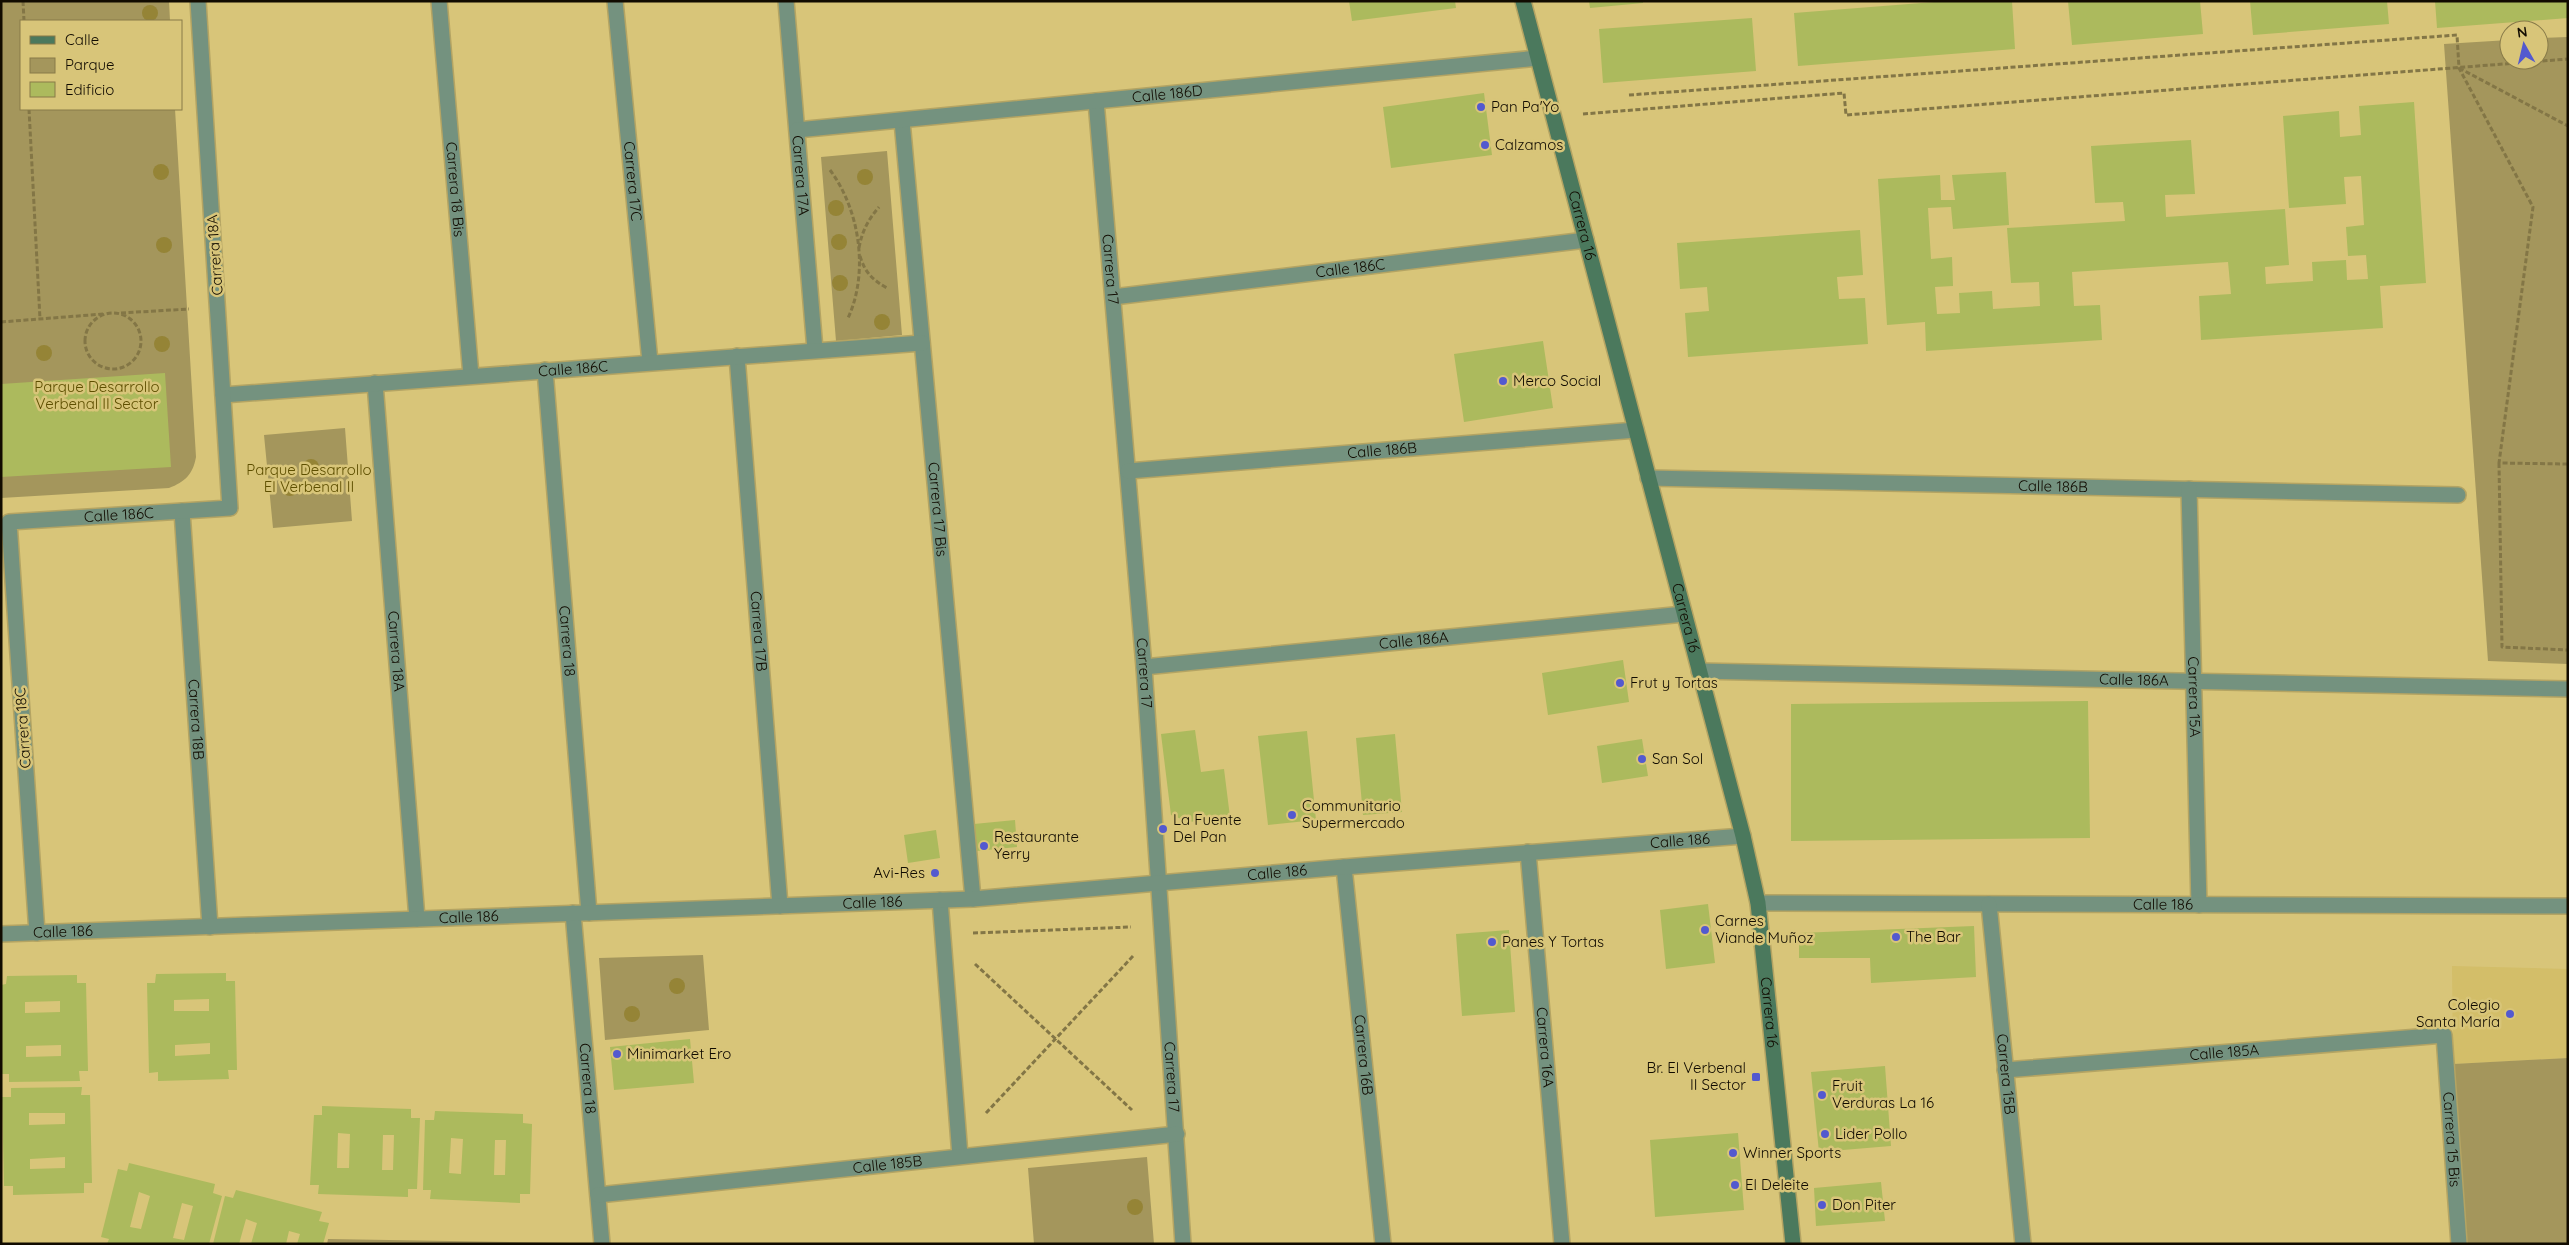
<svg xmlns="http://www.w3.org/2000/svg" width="2569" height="1245" viewBox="0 0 2569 1245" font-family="Quicksand,sans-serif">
<rect width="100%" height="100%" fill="#d8c579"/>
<path fill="#d3be69" d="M 2452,966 L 2568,969 L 2568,1058 L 2453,1064 Z"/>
<path fill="#a4965c" d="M 1,1 L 169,1 L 170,21 L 21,21 L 21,109 L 175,109 L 196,457 C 193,474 185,482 169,488 L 1,498 Z
M 2568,37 L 2568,664 L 2488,661 L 2444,44 L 2509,40 L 2509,60 L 2539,60 L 2539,38 Z
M 887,151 L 902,335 L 836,341 L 821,157 Z
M 345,428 L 352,521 L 273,528 L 264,435 Z
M 703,955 L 709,1030 L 605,1040 L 599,958 Z
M 2568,1058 L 2568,1244 L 2466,1244 L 2453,1064 Z
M 1147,1157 L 1154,1244 L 1034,1244 L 1028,1168 Z
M 328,1239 L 570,1243 L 570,1244 L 327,1244 Z"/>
<path fill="#acba5d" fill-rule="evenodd" d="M 1349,1 L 1455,1 L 1456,8 L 1352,21 Z
M 1589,1 L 1643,1 L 1643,3 L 1590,8 Z
M 1947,1 L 2012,1 L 2015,49 L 1798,66 L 1794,13 Z
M 2068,1 L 2200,1 L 2203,34 L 2072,45 Z
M 2250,1 L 2387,1 L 2389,24 L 2253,35 Z
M 2435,1 L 2568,1 L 2568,18 L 2437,28 Z
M 1752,18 L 1756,71 L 1603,83 L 1599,29 Z
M 1484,93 L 1492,155 L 1391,168 L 1383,107 Z
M 2414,102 L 2426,283 L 2380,286 L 2383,328 L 2201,340 L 2199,296 L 2231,294 L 2228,262 L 2072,272 L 2074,306 L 2100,305 L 2102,340 L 1926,351 L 1925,322 L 1887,325 L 1878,179 L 1940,175 L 1941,200 L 1955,200 L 1952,175 L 2006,172 L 2009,225 L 1953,229 L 1951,207 L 1928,208 L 1931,259 L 1952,257 L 1953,286 L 1935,287 L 1937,314 L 1960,313 L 1959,293 L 1992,291 L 1993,309 L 2040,306 L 2039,282 L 2011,283 L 2007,228 L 2125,221 L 2123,202 L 2095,203 L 2091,146 L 2191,140 L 2195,194 L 2165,195 L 2166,217 L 2285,209 L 2289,265 L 2265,267 L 2266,284 L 2313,281 L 2312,262 L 2346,260 L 2347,280 L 2368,279 L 2366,255 L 2348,256 L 2346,227 L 2364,225 L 2361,176 L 2344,177 L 2346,204 L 2289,208 L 2283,116 L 2339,111 L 2340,137 L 2361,135 L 2359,106 Z
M 1860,230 L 1863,275 L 1837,277 L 1839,299 L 1865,298 L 1868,344 L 1688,357 L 1685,313 L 1709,311 L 1707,287 L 1680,289 L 1677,243 Z
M 1543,341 L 1553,408 L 1464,422 L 1454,354 Z
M 165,373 L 171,467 L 1,477 L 1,384 Z
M 1623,660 L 1629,702 L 1548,715 L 1542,673 Z
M 2088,701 L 2090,838 L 1791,841 L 1791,704 Z
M 1195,730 L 1201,772 L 1224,769 L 1230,817 L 1189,822 L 1171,815 L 1161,734 Z
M 1307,731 L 1316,820 L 1268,825 L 1258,736 Z
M 1395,734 L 1402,812 L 1363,815 L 1356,738 Z
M 1642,739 L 1648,776 L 1602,783 L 1597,746 Z
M 1015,820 L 1017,847 L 977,851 L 974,824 Z
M 936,830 L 940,858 L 908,863 L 904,835 Z
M 1708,904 L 1715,963 L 1666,969 L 1660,910 Z
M 1974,926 L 1976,977 L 1871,983 L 1870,958 L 1799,958 L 1799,933 Z
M 1509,930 L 1515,1012 L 1462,1016 L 1456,934 Z
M 226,973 L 226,981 L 235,981 L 237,1070 L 228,1070 L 229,1079 L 158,1081 L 158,1072 L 149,1073 L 147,983 L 155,983 L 156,974 ZM 209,999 L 209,1011 L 174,1011 L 174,1000 ZM 210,1043 L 210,1054 L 175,1056 L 175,1045 Z
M 77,975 L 77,983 L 86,983 L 88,1071 L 79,1071 L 80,1081 L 9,1082 L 9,1074 L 1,1074 L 1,985 L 6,984 L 7,976 ZM 60,1001 L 60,1012 L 25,1013 L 25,1002 ZM 61,1045 L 61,1056 L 26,1057 L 26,1046 Z
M 690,1039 L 694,1083 L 614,1090 L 610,1047 Z
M 1885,1066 L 1891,1146 L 1819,1152 L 1811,1072 Z
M 82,1087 L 81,1095 L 90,1095 L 92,1183 L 84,1183 L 84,1193 L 13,1195 L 13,1186 L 4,1186 L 2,1097 L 11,1097 L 11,1088 ZM 29,1113 L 65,1113 L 65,1124 L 29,1125 ZM 65,1157 L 65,1168 L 30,1169 L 30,1159 Z
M 322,1106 L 411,1109 L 411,1118 L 420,1118 L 417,1189 L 408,1189 L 408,1197 L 318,1194 L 319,1185 L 310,1185 L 314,1115 L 322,1115 ZM 338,1133 L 350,1134 L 349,1168 L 337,1168 ZM 383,1135 L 394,1135 L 393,1170 L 382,1170 Z
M 435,1111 L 523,1114 L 523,1123 L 532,1124 L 530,1194 L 520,1194 L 520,1203 L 430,1199 L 431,1190 L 423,1190 L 425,1120 L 434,1120 ZM 451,1138 L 463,1139 L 461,1174 L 449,1173 ZM 495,1140 L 506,1140 L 505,1175 L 494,1175 Z
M 1738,1133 L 1744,1210 L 1655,1217 L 1650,1140 Z
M 129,1163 L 215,1184 L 213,1193 L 222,1196 L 209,1244 L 107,1244 L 109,1239 L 101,1237 L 118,1169 L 127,1171 ZM 139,1192 L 150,1196 L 141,1229 L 130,1227 ZM 182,1203 L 193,1206 L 184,1240 L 173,1238 Z
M 1881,1182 L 1885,1221 L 1816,1226 L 1814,1188 Z
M 236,1190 L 322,1212 L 319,1221 L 329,1223 L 323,1244 L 297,1244 L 300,1234 L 289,1231 L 286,1244 L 251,1244 L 257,1223 L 246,1219 L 239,1244 L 213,1244 L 225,1196 L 233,1198 Z"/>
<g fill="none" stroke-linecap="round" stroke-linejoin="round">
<g stroke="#b4a463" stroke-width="18">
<path id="lane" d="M 940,900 L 960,1156"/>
</g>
<g stroke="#b4a463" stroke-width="18">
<g id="street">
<path id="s1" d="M 439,1 L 471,376"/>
<path id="s2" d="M 615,1 L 650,362"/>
<path id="s3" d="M 786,1 L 815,350"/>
<path id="s4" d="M 1096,101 L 1144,667 L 1183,1244"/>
<path id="s5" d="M 902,121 L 973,899"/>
<path id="s6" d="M 797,130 L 1538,58"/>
<path id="s7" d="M 1113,297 L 1586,240"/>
<path id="s8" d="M 737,356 L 780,906"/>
<path id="s9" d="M 545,370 L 589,913"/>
<path id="s10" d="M 375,383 L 417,919"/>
<path id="s11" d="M 223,395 L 922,343"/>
<path id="s12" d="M 1128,471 L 1636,430"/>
<path id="s13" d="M 1648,478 L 2458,495"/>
<path id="s14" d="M 2189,489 L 2199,905"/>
<path id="s15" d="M 182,511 L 210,927"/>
<path id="s16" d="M 1144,667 L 1684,614"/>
<path id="s17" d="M 1699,671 L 2568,689"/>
<path id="s18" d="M 1528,852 L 1562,1244"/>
<path id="s19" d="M 1344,867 L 1383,1244"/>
<path id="s20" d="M 1758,903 L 2568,906"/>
<path id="s21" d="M 1989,904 L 2023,1244"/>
<path id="s22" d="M 573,913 L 602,1244"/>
<path id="s23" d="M 37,933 L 9,522 L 230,508 L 198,1"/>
<path id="s24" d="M 1,934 L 973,899 L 1344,867 L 1743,836"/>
<path id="s25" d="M 2005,1070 L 2444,1035 L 2459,1244"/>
<path id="s26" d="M 598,1195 L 1177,1134"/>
</g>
</g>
<g stroke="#b4a463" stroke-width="18">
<g id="secondary">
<path id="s27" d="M 1523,1 L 1743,836 L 1758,903 L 1793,1244"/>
</g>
</g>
<path stroke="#837646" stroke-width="3" stroke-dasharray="5 2.5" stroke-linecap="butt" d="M 23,1 L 24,21
M 2459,68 L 2568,126
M 1629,95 L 2457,35 L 2459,68 L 2533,207 L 2499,463 L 2568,464
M 29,109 L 40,319
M 1583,114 L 1844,93 L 1846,115 L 2568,59
M 830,170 C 860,210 869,273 848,318
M 859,248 C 862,231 868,220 879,207
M 860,256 C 865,273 873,280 887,288
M 121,313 L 189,309
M85 341a28 28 0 1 1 56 0a28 28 0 1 1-56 0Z
M 1,322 L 103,314
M 2499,463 L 2502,647 L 2568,650
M 973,933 L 1131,927
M 975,964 L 1132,1110
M 986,1113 L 1134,955"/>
<use href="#lane" stroke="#74927f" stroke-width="15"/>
<use href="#street" stroke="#74927f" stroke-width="15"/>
<use href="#secondary" stroke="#4b795d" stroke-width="15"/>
</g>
<g fill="#958436">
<circle cx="150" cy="13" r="8"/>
<circle cx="161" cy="172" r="8"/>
<circle cx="865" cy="177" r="8"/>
<circle cx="836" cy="208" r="8"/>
<circle cx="839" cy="242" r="8"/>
<circle cx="164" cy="245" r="8"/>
<circle cx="840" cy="283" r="8"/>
<circle cx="882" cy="322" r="8"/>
<circle cx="162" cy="344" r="8"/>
<circle cx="44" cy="353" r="8"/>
<circle cx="311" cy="467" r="8"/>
<circle cx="290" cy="488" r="8"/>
<circle cx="677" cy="986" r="8"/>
<circle cx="632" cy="1014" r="8"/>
<circle cx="1135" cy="1207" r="8"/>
</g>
<g fill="#5359cf" stroke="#d8c579" stroke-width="2">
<circle cx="1481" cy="107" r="5"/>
<circle cx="1485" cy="145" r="5"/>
<circle cx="1503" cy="381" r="5"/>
<circle cx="1620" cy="683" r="5"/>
<circle cx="1642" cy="759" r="5"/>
<circle cx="1292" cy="815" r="5"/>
<circle cx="1163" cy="829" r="5"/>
<circle cx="984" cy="846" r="5"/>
<circle cx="935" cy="873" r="5"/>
<circle cx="1705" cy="930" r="5"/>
<circle cx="1896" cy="937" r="5"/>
<circle cx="1492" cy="942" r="5"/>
<circle cx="2510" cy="1014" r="5"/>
<circle cx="617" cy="1054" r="5"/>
<rect x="1751" y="1072" width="10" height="10" rx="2.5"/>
<circle cx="1822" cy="1095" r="5"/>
<circle cx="1825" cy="1134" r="5"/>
<circle cx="1733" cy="1153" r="5"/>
<circle cx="1735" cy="1185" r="5"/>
<circle cx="1822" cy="1205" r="5"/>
</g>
<g text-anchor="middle" stroke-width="5" stroke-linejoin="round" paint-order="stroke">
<g font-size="15" fill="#110b00" stroke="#d8c579">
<text dy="5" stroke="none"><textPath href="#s6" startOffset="372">Calle 186D</textPath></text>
<text dy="5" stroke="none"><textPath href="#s3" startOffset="175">Carrera 17A</textPath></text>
<text dy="5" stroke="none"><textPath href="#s2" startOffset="181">Carrera 17C</textPath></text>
<text dy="5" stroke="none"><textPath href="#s1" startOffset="189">Carrera 18 Bis</textPath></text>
<text dy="5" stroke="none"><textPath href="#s27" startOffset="232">Carrera 16</textPath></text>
<text transform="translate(215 255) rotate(-94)" y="5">Carrera 18A</text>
<text dy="5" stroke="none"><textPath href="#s7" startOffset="239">Calle 186C</textPath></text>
<text dy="5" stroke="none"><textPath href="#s4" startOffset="169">Carrera 17</textPath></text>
<text dy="5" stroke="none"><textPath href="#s11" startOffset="351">Calle 186C</textPath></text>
<text dy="5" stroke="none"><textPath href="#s12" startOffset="255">Calle 186B</textPath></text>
<text dy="5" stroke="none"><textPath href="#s13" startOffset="405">Calle 186B</textPath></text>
<text dy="5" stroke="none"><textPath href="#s5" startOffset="390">Carrera 17 Bis</textPath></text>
<text dy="5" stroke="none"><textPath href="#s23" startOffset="522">Calle 186C</textPath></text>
<text dy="5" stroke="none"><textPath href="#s27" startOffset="638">Carrera 16</textPath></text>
<text dy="5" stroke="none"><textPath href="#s8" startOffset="276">Carrera 17B</textPath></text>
<text dy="5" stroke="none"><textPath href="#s16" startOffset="271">Calle 186A</textPath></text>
<text dy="5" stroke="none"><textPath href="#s9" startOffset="272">Carrera 18</textPath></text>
<text dy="5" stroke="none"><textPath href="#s10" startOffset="269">Carrera 18A</textPath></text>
<text dy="5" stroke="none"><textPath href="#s4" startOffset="574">Carrera 17</textPath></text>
<text dy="5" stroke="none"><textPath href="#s17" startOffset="435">Calle 186A</textPath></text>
<text dy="5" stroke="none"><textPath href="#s14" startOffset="208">Carrera 15A</textPath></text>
<text dy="5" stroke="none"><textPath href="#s15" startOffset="209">Carrera 18B</textPath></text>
<text transform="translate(23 728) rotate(-94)" y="5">Carrera 18C</text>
<text dy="5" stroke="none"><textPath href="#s24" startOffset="1682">Calle 186</textPath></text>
<text dy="5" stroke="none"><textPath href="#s24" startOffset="1278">Calle 186</textPath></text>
<text dy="5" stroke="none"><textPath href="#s24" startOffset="872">Calle 186</textPath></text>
<text dy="5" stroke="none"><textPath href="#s20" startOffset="405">Calle 186</textPath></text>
<text dy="5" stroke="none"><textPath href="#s24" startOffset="468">Calle 186</textPath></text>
<text dy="5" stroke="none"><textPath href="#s24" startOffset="62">Calle 186</textPath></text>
<text dy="5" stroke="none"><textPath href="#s27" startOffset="1042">Carrera 16</textPath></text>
<text dy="5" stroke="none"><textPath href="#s18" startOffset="196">Carrera 16A</textPath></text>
<text dy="5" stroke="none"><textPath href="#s25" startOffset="220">Calle 185A</textPath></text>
<text dy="5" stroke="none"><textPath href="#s19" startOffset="189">Carrera 16B</textPath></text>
<text dy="5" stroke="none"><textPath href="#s21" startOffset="171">Carrera 15B</textPath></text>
<text dy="5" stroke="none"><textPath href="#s4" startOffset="979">Carrera 17</textPath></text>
<text dy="5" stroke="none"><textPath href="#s22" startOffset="166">Carrera 18</textPath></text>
<text dy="5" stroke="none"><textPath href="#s25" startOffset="545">Carrera 15 Bis</textPath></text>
<text dy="5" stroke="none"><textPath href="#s26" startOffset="291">Calle 185B</textPath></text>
</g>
<g font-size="15" fill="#110b00" stroke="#d8c579" text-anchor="start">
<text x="1491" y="112">Pan Pa'Yo</text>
<text x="1495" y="150">Calzamos</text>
<text x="1513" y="386">Merco Social</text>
<text x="1630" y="688">Frut y Tortas</text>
<text x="1652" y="764">San Sol</text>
<text x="1302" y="811">Communitario<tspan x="1302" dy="17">Supermercado</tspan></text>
<text x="1173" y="825">La Fuente<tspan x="1173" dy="17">Del Pan</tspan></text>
<text x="994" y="842">Restaurante<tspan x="994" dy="17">Yerry</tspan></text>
<text x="925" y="878" text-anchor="end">Avi-Res</text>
<text x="1715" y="926">Carnes<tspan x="1715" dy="17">Viande Muñoz</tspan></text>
<text x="1906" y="942">The Bar</text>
<text x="1502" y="947">Panes Y Tortas</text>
<text x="2500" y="1010" text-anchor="end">Colegio<tspan x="2500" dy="17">Santa María</tspan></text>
<text x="627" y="1059">Minimarket Ero</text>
<text x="1746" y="1073" text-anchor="end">Br. El Verbenal<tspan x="1746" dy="17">II Sector</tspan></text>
<text x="1832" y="1091">Fruit<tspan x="1832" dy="17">Verduras La 16</tspan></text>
<text x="1835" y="1139">Lider Pollo</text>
<text x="1743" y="1158">Winner Sports</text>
<text x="1745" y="1190">El Deleite</text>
<text x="1832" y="1210">Don Piter</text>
</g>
<g font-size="15" fill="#5e4f00" stroke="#d8c579">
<text x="97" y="392">Parque Desarrollo<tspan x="97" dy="17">Verbenal II Sector</tspan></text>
<text x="309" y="475">Parque Desarrollo<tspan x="309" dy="17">El Verbenal II</tspan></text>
</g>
</g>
<rect width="2569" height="1245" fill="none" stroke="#110b00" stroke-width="5"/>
<rect x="20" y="20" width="162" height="90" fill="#d8c579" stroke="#887b49"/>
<rect x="30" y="36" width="25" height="8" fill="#4b795d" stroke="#887b49"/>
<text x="65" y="45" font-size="15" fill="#110b00">Calle</text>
<rect x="30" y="58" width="25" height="15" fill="#a4965c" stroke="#887b49"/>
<text x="65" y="70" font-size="15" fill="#110b00">Parque</text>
<rect x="30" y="82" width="25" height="15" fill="#acba5d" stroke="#887b49"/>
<text x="65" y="95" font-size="15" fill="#110b00">Edificio</text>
<g transform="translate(2524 45) rotate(352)"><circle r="24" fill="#d8c579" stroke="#887b49"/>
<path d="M0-4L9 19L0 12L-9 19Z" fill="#5359cf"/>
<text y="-8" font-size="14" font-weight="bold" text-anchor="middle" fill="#110b00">N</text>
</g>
</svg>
